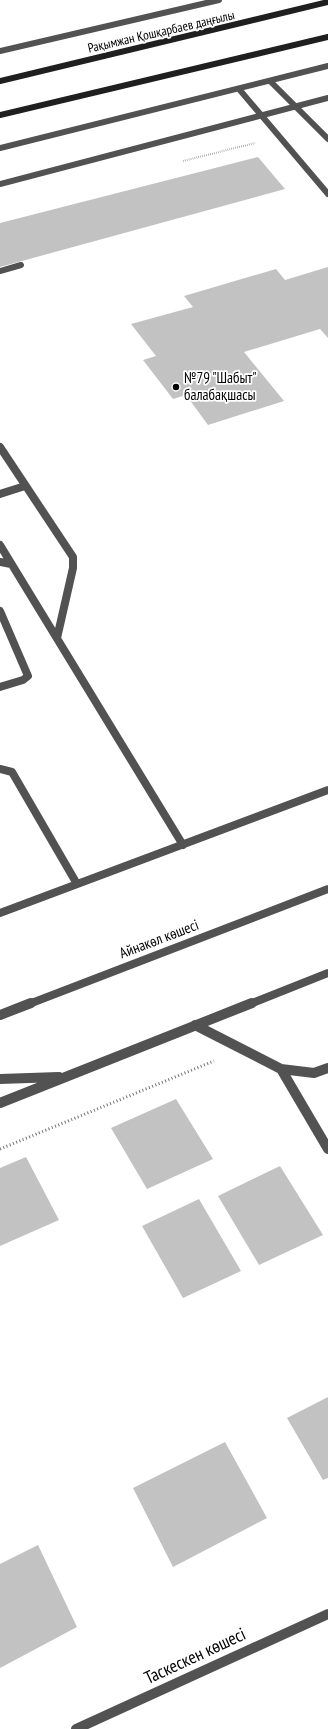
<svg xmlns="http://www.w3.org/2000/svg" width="328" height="1729" viewBox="0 0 328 1729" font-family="'PT Sans Narrow',sans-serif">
<rect width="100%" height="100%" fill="#fff"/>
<path fill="#c2c2c2" d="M 258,157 L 285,189 L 0,267 L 0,223 Z
M 328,267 L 328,338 L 320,329 L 244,352 L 284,401 L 208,425 L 186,395 L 173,399 L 143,360 L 156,356 L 131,324 L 193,307 L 184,296 L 276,269 L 285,280 Z
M 176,1099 L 213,1159 L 147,1189 L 111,1128 Z
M 26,1157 L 59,1220 L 0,1246 L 0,1168 Z
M 280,1166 L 323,1235 L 259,1265 L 218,1196 Z
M 199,1199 L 241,1271 L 183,1298 L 142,1226 Z
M 328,1397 L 328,1478 L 323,1480 L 287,1418 Z
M 225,1442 L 267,1518 L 173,1567 L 133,1488 Z
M 38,1545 L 77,1627 L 0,1668 L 0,1564 Z"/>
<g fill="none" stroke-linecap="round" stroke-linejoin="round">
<path stroke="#747474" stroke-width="2" stroke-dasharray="0.5 1.5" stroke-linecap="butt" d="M 183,161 L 255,143"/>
<path stroke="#747474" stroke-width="3" stroke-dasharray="1 2.5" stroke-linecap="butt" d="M 0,1149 L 214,1061"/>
<path stroke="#525252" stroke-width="6" d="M 0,51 L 219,0
M 270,81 L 328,139
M 239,89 L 328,194
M 0,148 L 328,66
M 0,184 L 328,98
M 0,271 L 21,265"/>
<path stroke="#525252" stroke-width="8" d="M 0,447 L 73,557 L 73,568 L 57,638
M 0,494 L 25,486
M 0,545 L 183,845
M 0,562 L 11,564
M 0,611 L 28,676 L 23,680 L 0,687
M 0,769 L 12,772 L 77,884
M 0,913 L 328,790
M 250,1004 L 328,973"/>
<path stroke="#525252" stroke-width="10" d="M 195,1025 L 281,1069 L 314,1073 L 328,1068
M 281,1069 L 328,1149
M 0,1079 L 59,1077
M 0,1103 L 252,1003"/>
<path stroke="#525252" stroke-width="10" d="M 76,1729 L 328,1614"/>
<path stroke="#525252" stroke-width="8" d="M 29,1004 L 328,889"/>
<path stroke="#525252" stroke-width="10" d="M 0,1015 L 31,1003"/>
<path stroke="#1f1f1f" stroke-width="6" d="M 0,81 L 328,2
M 0,115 L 328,37"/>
</g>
<circle fill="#000" stroke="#fff" stroke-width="1.5" cx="176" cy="387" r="4"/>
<g text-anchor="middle" stroke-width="3.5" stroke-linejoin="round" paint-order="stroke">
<g font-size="13" fill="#000" stroke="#fff">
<text transform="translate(161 31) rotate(-13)" y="5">Рақымжан Қошқарбаев даңғылы</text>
</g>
<g font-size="15" fill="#000" stroke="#fff" text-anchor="start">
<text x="184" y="383">№79 "Шабыт"<tspan x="184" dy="17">балабақшасы</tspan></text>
</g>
<g font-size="15" fill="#000" stroke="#fff">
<text transform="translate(159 939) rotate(-21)" y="5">Айнакөл көшесі</text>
</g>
<g font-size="18" fill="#000" stroke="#fff">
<text transform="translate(195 1656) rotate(-25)" y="6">Таскескен көшесі</text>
</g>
</g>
</svg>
